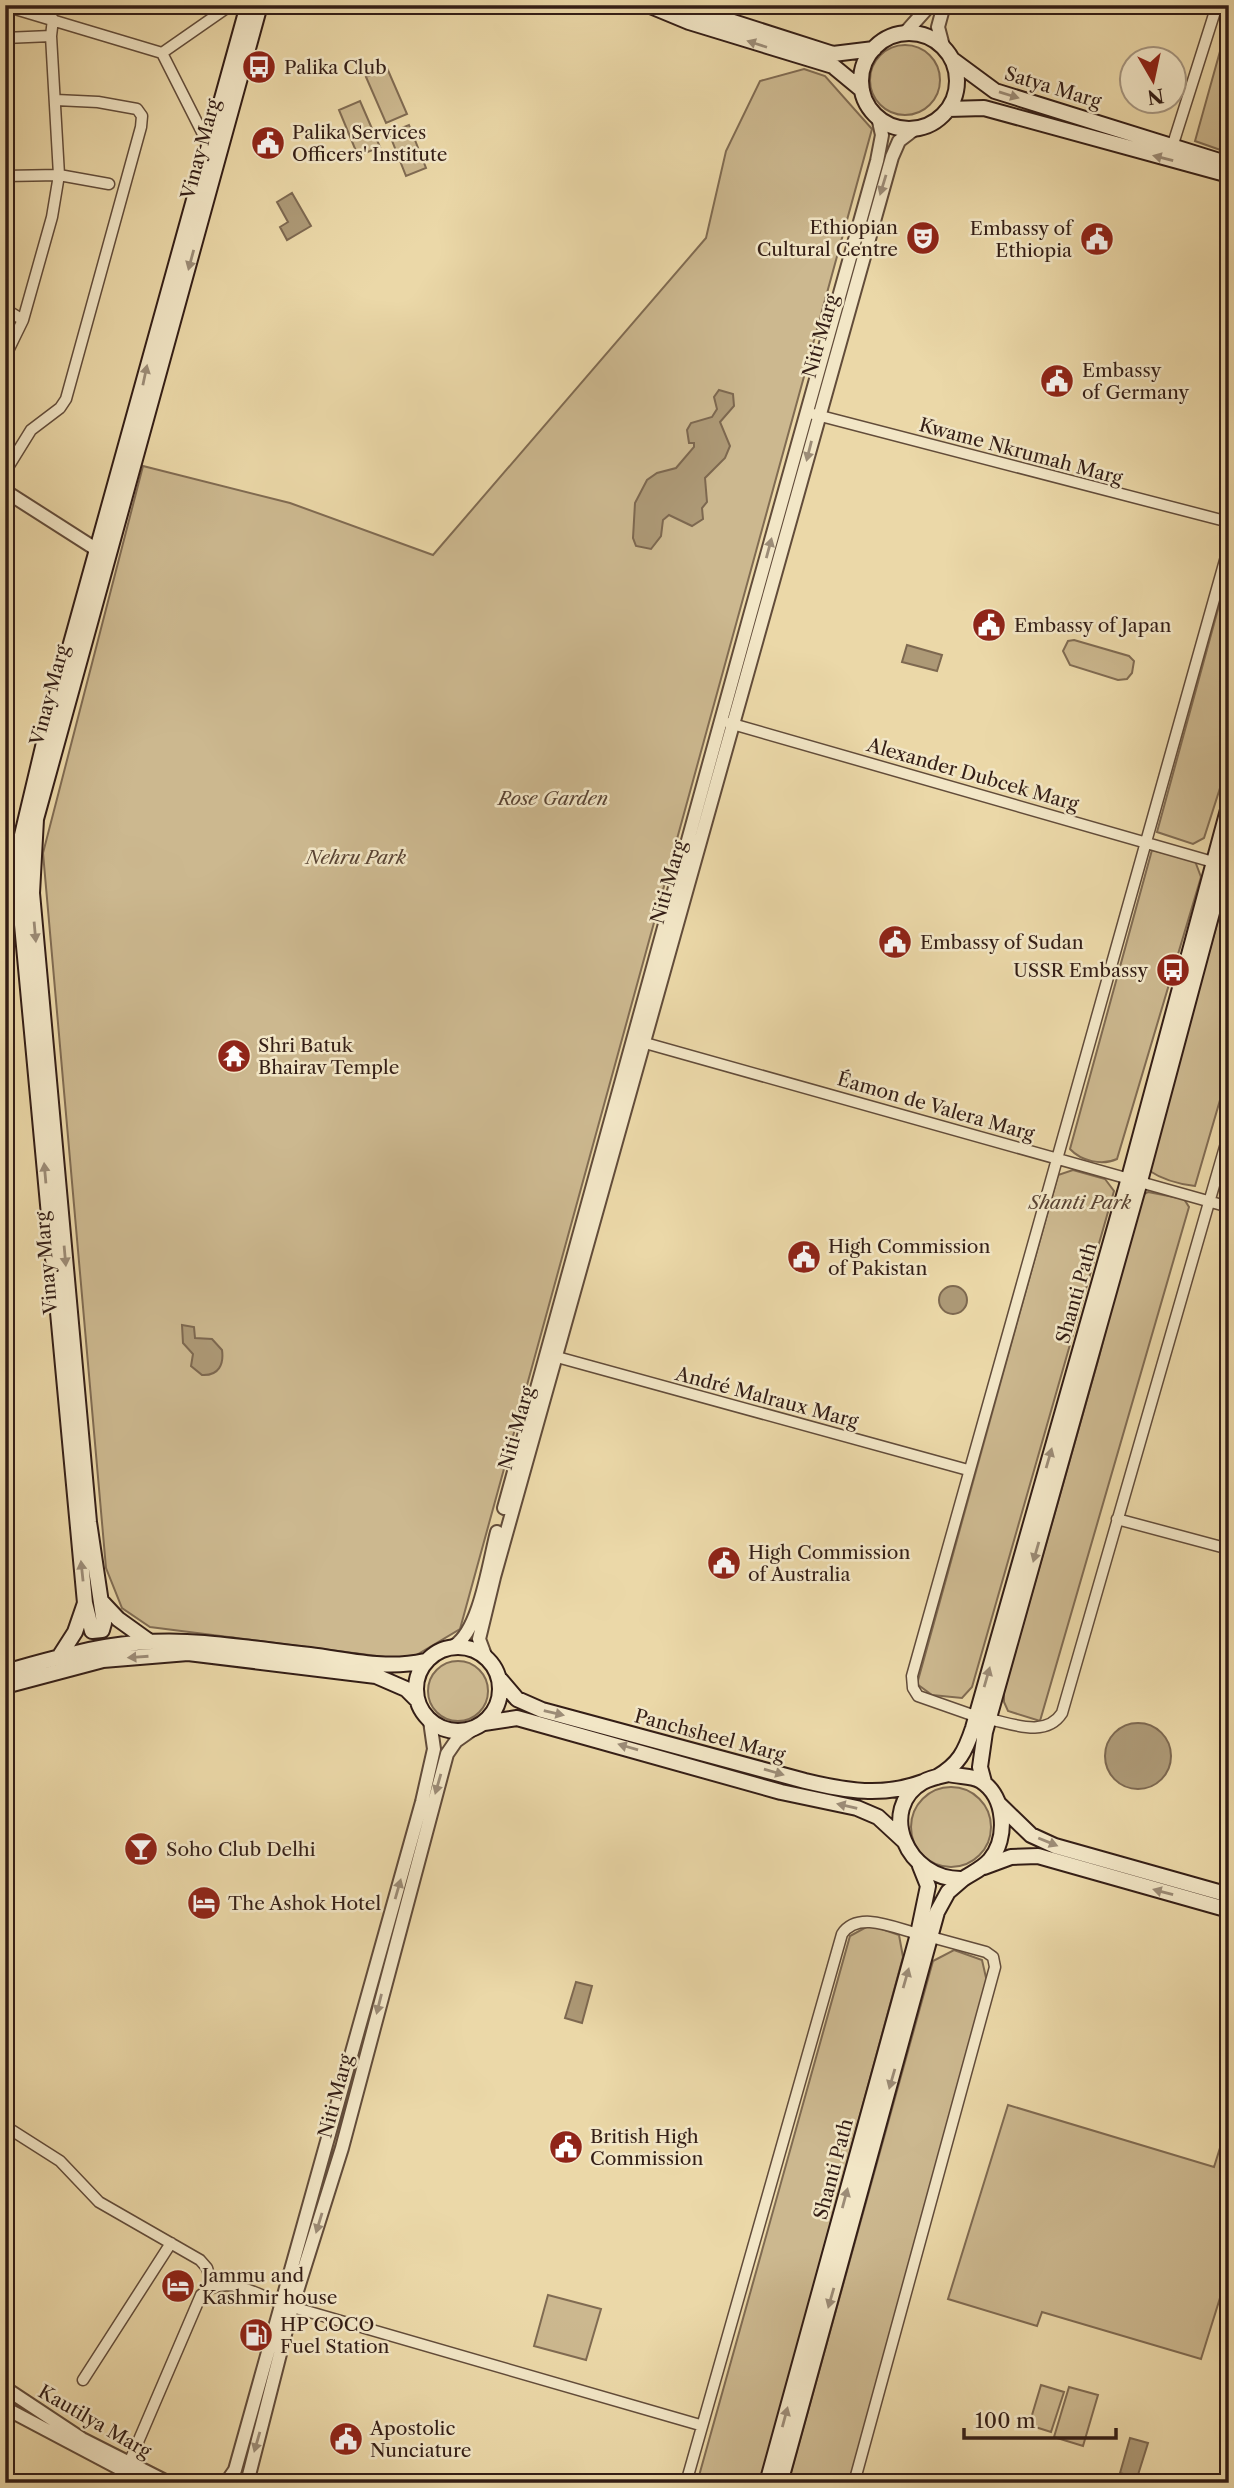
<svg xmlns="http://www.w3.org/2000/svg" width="1234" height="2488" viewBox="0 0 1234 2488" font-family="'Libre Caslon Text',serif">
<rect width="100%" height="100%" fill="#ebd8a8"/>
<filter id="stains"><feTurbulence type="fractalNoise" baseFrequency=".00286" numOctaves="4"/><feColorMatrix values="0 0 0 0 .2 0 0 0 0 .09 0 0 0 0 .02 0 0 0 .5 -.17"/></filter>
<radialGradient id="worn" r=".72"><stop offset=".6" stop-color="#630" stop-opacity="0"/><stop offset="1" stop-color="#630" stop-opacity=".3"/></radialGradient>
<path fill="#ccb88f" stroke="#806b52" stroke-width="2" d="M 1229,19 L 1229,153 L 1195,141 Z
M870 80a35 35 0 1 1 70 0a35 35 0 1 1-70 0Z
M 387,68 L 407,114 L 386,123 L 366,77 Z
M 804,69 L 825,76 L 872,129 L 460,1629 L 408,1660 L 150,1627 L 122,1608 L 106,1568 L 43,853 L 143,466 L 290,503 L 433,555 L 706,238 L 726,151 L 760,81 Z
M 360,101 L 380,147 L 358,156 L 339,110 Z
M 409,125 L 426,168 L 406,176 L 389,133 Z
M 1229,569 L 1229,760 L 1204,838 L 1193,844 L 1157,832 Z
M 1074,640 L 1129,656 L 1134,661 L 1132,673 L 1127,679 L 1118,680 L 1070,665 L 1063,651 L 1068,641 Z
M 1152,850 L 1195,861 L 1201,877 L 1117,1159 C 1102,1166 1081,1161 1070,1149 Z
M 1229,881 L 1229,1069 L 1195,1186 C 1177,1184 1163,1180 1148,1170 Z
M 1073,1170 L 1105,1179 L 1114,1191 L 972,1687 L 962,1698 L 932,1695 L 917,1684 L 1058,1175 Z
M 1148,1192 L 1184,1199 L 1189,1207 L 1040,1721 L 1008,1711 L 1004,1702 L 1004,1692 L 1099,1357 L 1140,1196 Z
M428 1691a30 30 0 1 1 60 0a30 30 0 1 1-60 0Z
M911 1827a40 40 0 1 1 80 0a40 40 0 1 1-80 0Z
M 870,1925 L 899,1935 L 903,1957 L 760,2483 L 697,2483 L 850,1936 Z
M 954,1950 L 982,1960 L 987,1982 L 851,2483 L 788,2483 L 933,1961 Z
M 1008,2105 L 1214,2167 L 1229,2119 L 1229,2269 L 1201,2359 L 1042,2312 L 1037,2326 L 948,2299 Z
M 548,2295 L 601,2309 L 586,2360 L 534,2346 Z
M 1041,2385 L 1064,2392 L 1051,2432 L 1029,2425 Z
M 1069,2387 L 1098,2395 L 1083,2446 L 1054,2437 Z"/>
<path fill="#ad9976" stroke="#7d6850" stroke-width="2" d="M 292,193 L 311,226 L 287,240 L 280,227 L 288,222 L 277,202 Z
M 719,390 L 733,394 L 734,406 L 720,422 L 730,446 L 725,458 L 705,478 L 707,502 L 702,508 L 703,519 L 692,526 L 669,515 L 663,520 L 661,536 L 651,549 L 636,546 L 633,538 L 635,503 L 647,480 L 657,473 L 676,468 L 694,447 L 694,443 L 689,443 L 687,430 L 691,423 L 712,417 L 717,409 L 714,397 Z
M 907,645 L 942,655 L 937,671 L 902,662 Z
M939 1300a14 14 0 1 1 28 0a14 14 0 1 1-28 0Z
M 182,1325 L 194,1327 L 195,1338 L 212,1339 L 222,1350 C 224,1364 219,1376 202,1375 L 191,1366 L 193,1354 L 183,1343 Z
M1105 1756a33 33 0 1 1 66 0a33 33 0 1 1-66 0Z
M 576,1982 L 592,1986 L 582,2023 L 565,2018 Z
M 1130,2438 L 1148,2443 L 1137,2478 L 1120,2473 Z"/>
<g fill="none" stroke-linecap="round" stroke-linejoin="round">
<g stroke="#624c3a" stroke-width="13">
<path id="minor" d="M 5,6 L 162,53
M 53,19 L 51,36 L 59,175 L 109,184
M 5,38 L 51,36
M 1173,144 L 1217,5
M 209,146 L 162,53 L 231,5
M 5,176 L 59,175 L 52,217 L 23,320 L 5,309
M 5,357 L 23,320
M 813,414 L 1229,522
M 5,472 L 31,430 L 60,408 L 66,399 L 141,127 L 142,116 L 137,109 L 98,102 L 56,100
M 729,723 L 1213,862
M 638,1041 L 1229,1207
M 557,1357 L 968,1470
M 1117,1519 L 1229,1549
M 975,1716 L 918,1696 L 913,1688 L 912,1676 L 1229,546
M 989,1719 C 1013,1724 1046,1738 1062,1713 L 1229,1133
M 5,2126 L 60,2161 L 99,2202 L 200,2260 L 207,2268 L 212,2285
M 83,2380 L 171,2243
M 129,2463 L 201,2295 C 226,2273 254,2293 282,2304 L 700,2425
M 686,2483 L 842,1934 C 858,1910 895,1928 918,1934
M 854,2483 L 995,1967 L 993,1957 L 986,1952 L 931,1937"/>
</g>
<g stroke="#624c3a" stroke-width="16">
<path id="tertiary" d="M 905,33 L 930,5
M 943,46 L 938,27 L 944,5
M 5,491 L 102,553
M 504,1508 C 631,1059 749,609 877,161 L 882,135 L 878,117
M 454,1646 C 480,1630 489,1562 497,1532
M 485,1655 L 479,1639 L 494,1577 L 892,157 L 899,141 L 916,128
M 5,2388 L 82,2439 L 169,2483
M 5,2408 L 147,2483
M 226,2483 L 235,2470 L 422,1802 L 434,1749 L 430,1721
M 247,2483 L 292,2307 L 342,2148 L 447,1754 L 456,1741 L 473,1729"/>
</g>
<g stroke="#341e16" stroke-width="18">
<path id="secondary" d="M 648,5 L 689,22 L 833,66 L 862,90
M 680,5 L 833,54 L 874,49
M861 81a48 48 0 1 1 96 0a48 48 0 1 1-96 0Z
M 953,60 L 995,91 L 1229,164
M 948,109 L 984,108 L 1229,175
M 102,1602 L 118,1619 L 150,1642
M 85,1603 L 92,1631 L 102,1630 L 104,1623 L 89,1522 L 32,893 L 36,819 L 260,5
M416 1689a42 42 0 1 1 84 0a42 42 0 1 1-84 0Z
M 59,1657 L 75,1632 L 85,1603 L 20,903 L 22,835 L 47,730 L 248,5
M 5,1672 C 76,1652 128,1636 204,1643 C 239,1646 274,1651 310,1655 C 350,1660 385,1670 425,1661
M 499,1678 L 517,1699 L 542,1710 L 805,1781 C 846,1791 883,1797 923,1782
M 5,1686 L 103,1660 L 188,1653 L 376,1676 L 406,1689 L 417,1700
M 484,1723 L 517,1718 L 781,1792 L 857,1808 L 878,1817 L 904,1841
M 949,1774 C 959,1777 972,1775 981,1781 C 1006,1797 1008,1838 990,1860 C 982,1869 972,1873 963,1879 C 906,1881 877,1808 923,1782 C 930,1778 940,1776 949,1774 Z
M 937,1777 C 959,1764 965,1752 973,1728 L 1129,1178 L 1229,806
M 984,1782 L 980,1767 L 985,1732 L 1140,1181 L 1229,849
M 999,1804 L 1031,1835 L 1055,1846 L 1229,1895
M 984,1867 L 1011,1857 L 1038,1856 L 1229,1910
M 767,2483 L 918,1934 L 928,1886 L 920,1866
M 780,2483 L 937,1912 L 948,1892 L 963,1879"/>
</g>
<use href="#minor" stroke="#f2e6c6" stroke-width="10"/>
<use href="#tertiary" stroke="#f2e6c6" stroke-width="12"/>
<use href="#secondary" stroke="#f2e6c6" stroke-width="14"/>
</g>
<defs><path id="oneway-solid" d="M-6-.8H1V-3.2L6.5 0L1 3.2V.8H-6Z" transform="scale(1.75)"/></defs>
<g fill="#9c8c77">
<use href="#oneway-solid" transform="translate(757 44) rotate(-162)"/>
<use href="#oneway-solid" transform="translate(1009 95) rotate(17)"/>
<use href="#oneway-solid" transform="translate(1163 158) rotate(-166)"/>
<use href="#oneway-solid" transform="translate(883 185) rotate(107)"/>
<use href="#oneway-solid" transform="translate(191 260) rotate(105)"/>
<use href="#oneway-solid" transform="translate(145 375) rotate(-78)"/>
<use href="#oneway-solid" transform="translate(809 451) rotate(104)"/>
<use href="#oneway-solid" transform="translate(769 548) rotate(-75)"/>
<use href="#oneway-solid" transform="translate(35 932) rotate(85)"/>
<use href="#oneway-solid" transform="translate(45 1173) rotate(-95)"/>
<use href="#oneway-solid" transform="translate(65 1256) rotate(85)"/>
<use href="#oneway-solid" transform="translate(1049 1458) rotate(-74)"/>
<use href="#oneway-solid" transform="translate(1036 1552) rotate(106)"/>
<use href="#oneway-solid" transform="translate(82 1571) rotate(-96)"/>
<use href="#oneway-solid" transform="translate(138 1657) rotate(176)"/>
<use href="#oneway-solid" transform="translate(987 1677) rotate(-74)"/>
<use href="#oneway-solid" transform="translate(554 1713) rotate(13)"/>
<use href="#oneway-solid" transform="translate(628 1747) rotate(-164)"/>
<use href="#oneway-solid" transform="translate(774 1772) rotate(16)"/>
<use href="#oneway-solid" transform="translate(438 1784) rotate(106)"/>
<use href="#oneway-solid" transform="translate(847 1806) rotate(-167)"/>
<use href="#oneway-solid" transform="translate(1048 1842) rotate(22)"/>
<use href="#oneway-solid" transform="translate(398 1889) rotate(-74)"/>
<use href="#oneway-solid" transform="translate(1163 1892) rotate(-165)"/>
<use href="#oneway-solid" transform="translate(906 1978) rotate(-74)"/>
<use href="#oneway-solid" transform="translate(379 2004) rotate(104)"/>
<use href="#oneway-solid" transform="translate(892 2079) rotate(106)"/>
<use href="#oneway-solid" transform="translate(845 2198) rotate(-75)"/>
<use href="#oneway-solid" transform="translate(319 2223) rotate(107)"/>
<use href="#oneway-solid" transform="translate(831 2298) rotate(106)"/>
<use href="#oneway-solid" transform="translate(785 2417) rotate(-75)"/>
<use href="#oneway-solid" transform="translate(257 2442) rotate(106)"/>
</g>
<defs>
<g id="bus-disc" transform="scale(1.75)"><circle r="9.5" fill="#8f2418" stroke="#f2e6c6"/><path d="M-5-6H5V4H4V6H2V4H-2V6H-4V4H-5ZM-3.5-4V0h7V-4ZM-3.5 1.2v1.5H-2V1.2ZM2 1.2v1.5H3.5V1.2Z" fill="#fff"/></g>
<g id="civic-disc" transform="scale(1.75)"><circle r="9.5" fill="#8f2418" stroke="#f2e6c6"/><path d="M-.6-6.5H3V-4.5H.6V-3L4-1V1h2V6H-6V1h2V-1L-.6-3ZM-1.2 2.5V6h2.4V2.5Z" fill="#fff"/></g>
<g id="theatre-disc" transform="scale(1.75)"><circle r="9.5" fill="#8f2418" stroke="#f2e6c6"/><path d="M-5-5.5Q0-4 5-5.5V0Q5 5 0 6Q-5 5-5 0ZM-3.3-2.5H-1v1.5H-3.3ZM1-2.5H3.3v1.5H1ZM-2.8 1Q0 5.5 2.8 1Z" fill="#fff"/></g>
<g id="temple-disc" transform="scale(1.75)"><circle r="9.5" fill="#8f2418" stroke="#f2e6c6"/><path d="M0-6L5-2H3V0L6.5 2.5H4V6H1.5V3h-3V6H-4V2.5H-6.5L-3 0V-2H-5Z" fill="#fff"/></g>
<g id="bar-disc" transform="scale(1.75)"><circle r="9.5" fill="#8f2418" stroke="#f2e6c6"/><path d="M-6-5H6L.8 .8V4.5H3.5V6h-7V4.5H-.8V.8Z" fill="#fff"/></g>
<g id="hotel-disc" transform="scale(1.75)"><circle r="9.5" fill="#8f2418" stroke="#f2e6c6"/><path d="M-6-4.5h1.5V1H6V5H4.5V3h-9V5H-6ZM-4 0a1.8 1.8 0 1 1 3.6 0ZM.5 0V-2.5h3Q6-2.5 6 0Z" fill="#fff"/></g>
<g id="fuel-disc" transform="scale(1.75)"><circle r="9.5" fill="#8f2418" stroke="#f2e6c6"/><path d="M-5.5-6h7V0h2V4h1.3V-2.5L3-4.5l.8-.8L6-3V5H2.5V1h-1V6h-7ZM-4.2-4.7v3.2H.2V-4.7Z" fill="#fff"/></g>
</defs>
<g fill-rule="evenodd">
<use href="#bus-disc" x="259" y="67"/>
<use href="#civic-disc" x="268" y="143"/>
<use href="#theatre-disc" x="923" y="238"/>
<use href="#civic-disc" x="1097" y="239"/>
<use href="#civic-disc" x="1057" y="381"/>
<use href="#civic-disc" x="989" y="625"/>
<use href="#civic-disc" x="895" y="942"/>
<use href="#bus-disc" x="1173" y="970"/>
<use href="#temple-disc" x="234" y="1056"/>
<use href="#civic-disc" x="804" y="1257"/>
<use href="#civic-disc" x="724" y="1563"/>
<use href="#bar-disc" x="141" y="1849"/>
<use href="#hotel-disc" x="204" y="1903"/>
<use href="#civic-disc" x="566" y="2147"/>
<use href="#hotel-disc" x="178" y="2286"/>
<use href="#fuel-disc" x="256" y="2335"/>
<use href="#civic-disc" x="346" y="2439"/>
</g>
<g text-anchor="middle" stroke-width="5" stroke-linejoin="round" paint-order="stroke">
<g font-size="19" fill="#341e16" stroke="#f2e6c6" text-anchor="start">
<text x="284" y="74">Palika Club</text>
<text x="292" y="139">Palika Services<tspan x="292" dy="22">Officers' Institute</tspan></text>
<text x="898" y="234" text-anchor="end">Ethiopian<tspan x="898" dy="22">Cultural Centre</tspan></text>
<text x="1072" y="235" text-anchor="end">Embassy of<tspan x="1072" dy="22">Ethiopia</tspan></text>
<text x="1082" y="377">Embassy<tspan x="1082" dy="22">of Germany</tspan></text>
<text x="1014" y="632">Embassy of Japan</text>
<text x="920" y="949">Embassy of Sudan</text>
<text x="1148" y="977" text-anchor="end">USSR Embassy</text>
<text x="258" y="1052">Shri Batuk<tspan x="258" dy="22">Bhairav Temple</tspan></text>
<text x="828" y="1253">High Commission<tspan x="828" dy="22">of Pakistan</tspan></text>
<text x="748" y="1559">High Commission<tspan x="748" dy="22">of Australia</tspan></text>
<text x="166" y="1856">Soho Club Delhi</text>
<text x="228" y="1910">The Ashok Hotel</text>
<text x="590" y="2143">British High<tspan x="590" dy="22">Commission</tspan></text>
<text x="202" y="2282">Jammu and<tspan x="202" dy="22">Kashmir house</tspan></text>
<text x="280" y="2331">HP COCO<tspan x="280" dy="22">Fuel Station</tspan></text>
<text x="370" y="2435">Apostolic<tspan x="370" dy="22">Nunciature</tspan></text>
</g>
<g font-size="19" fill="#341e16" stroke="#f2e6c6">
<text transform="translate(1053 87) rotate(17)" y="7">Satya Marg</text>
<text transform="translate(200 149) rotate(-75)" y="7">Vinay Marg</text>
<text transform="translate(820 336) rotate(-74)" y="7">Niti Marg</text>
<text transform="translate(1021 451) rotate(15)" y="7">Kwame Nkrumah Marg</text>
<text transform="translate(49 695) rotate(-75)" y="7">Vinay Marg</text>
<text transform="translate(973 774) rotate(16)" y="7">Alexander Dubcek Marg</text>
<text transform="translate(668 882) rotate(-74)" y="7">Niti Marg</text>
<text transform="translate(936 1106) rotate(16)" y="7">Éamon de Valera Marg</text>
<text transform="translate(46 1263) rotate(-95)" y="7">Vinay Marg</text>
<text transform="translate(1076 1293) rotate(-74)" y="7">Shanti Path</text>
<text transform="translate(767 1397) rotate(15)" y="7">André Malraux Marg</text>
<text transform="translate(516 1428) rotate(-74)" y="7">Niti Marg</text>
<text transform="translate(710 1735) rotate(15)" y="7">Panchsheel Marg</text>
<text transform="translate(335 2096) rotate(-75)" y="7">Niti Marg</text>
<text transform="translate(833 2169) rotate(-75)" y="7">Shanti Path</text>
<text transform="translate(95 2421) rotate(30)" y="7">Kautilya Marg</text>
</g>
<g font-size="19" font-style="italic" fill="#5a4434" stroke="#f2e6c6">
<text x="553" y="805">Rose Garden</text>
<text x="356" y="864">Nehru Park</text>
<text x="1080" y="1209">Shanti Park</text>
</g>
</g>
<rect width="1234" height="2488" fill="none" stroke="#ebd8a8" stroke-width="28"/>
<rect x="7" y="7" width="1220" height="2474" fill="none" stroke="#341e16" stroke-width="3.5"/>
<rect x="14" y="14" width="1206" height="2460" fill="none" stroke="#341e16" stroke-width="2"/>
<g transform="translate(1153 80) rotate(171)"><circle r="33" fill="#f2e6c6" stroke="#a69680" stroke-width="2"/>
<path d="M0-5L12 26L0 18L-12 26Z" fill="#8f2418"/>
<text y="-10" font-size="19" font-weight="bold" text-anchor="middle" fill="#341e16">N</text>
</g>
<path d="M964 2428v10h152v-10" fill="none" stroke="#341e16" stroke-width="3.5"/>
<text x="975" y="2428" font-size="21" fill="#341e16" stroke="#f2e6c6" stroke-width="5" paint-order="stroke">100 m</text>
<rect width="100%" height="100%" filter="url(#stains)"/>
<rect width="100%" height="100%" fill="url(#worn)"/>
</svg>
